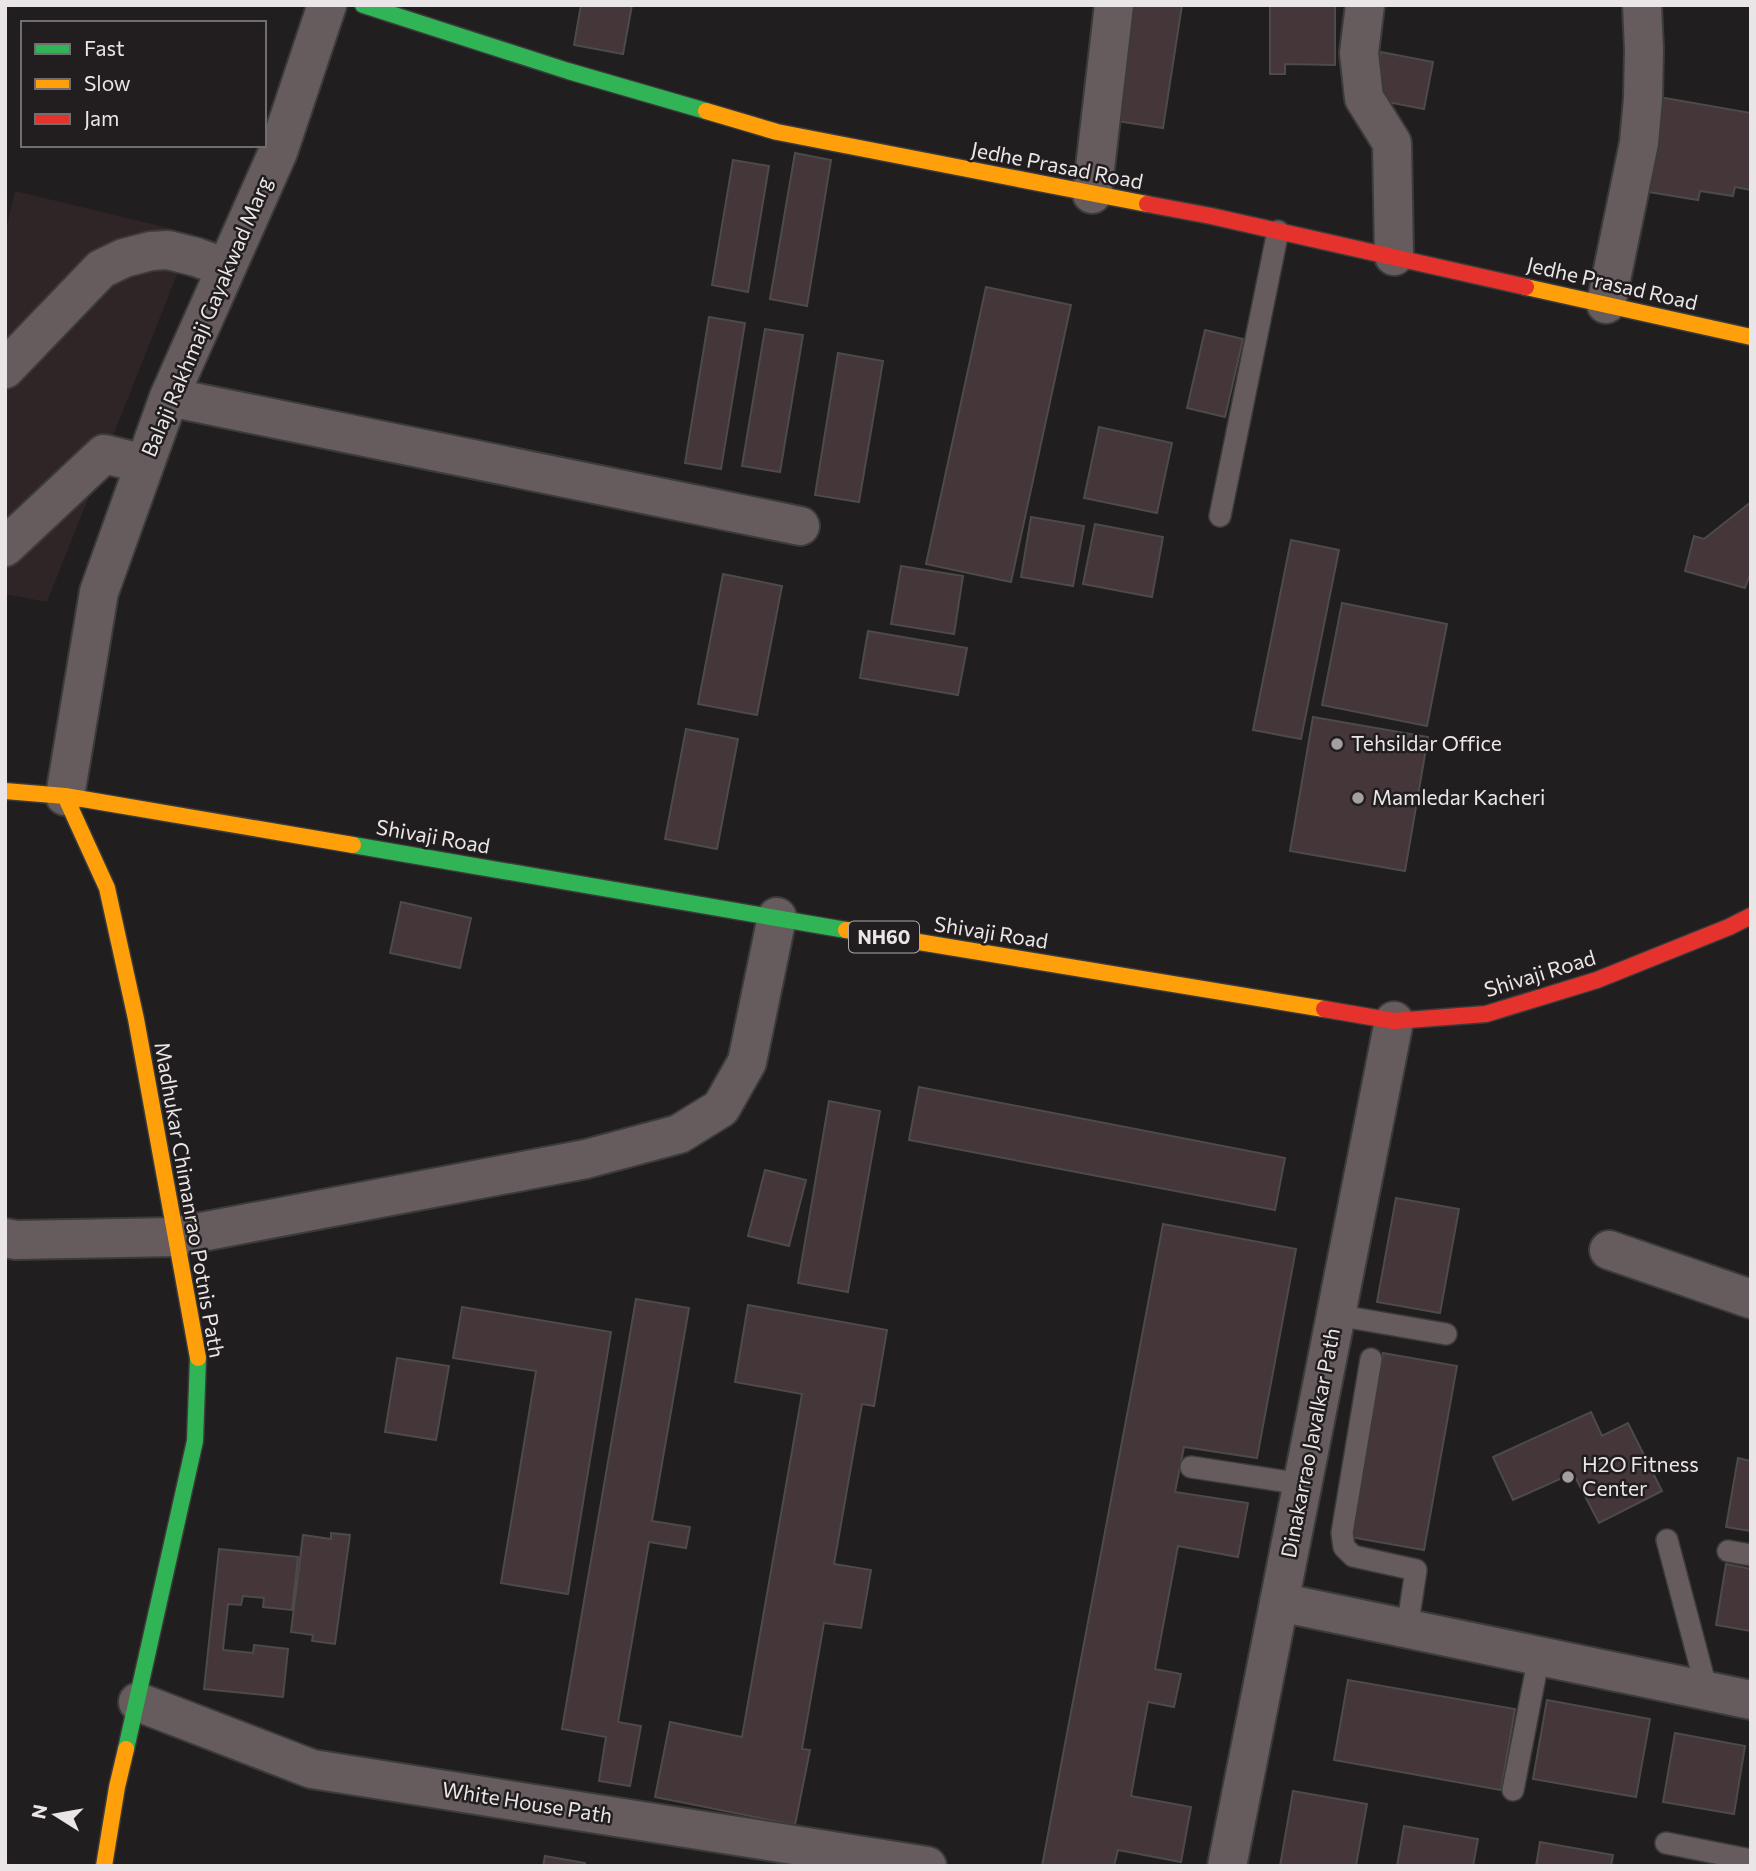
<svg xmlns="http://www.w3.org/2000/svg" width="1756" height="1871" viewBox="0 0 1756 1871" font-family="Commissioner,sans-serif">
<rect width="100%" height="100%" fill="#211e1f"/>
<path fill="#2f2526" d="M 15,191 L 193,234 L 47,602 L 5,594 L 5,234 Z"/>
<path fill="#443639" stroke="#4c4a4a" stroke-width="2" d="M 581,5 L 632,5 L 623,54 L 574,45 Z
M 1128,5 L 1182,5 L 1163,128 L 1110,120 Z
M 1270,5 L 1335,5 L 1335,65 L 1285,64 L 1285,74 L 1270,74 Z
M 1381,52 L 1433,62 L 1424,109 L 1372,99 Z
M 1659,97 L 1751,113 L 1751,190 L 1735,187 L 1733,196 L 1700,191 L 1698,200 L 1642,191 Z
M 795,153 L 831,160 L 807,306 L 770,299 Z
M 733,160 L 769,166 L 748,292 L 712,285 Z
M 986,287 L 1071,305 L 1011,582 L 926,564 Z
M 709,317 L 745,323 L 721,469 L 685,463 Z
M 765,329 L 803,335 L 780,472 L 742,466 Z
M 1205,330 L 1243,339 L 1225,417 L 1187,408 Z
M 838,353 L 883,361 L 859,502 L 815,495 Z
M 1099,427 L 1172,443 L 1157,513 L 1084,498 Z
M 1751,502 L 1751,577 L 1749,577 L 1745,588 L 1685,571 L 1694,536 L 1704,539 Z
M 1031,517 L 1084,526 L 1073,586 L 1021,577 Z
M 1095,524 L 1163,537 L 1152,597 L 1083,584 Z
M 1291,540 L 1339,550 L 1301,739 L 1253,730 Z
M 901,566 L 963,576 L 954,634 L 891,624 Z
M 723,574 L 782,586 L 757,715 L 698,704 Z
M 1342,603 L 1447,624 L 1427,726 L 1322,705 Z
M 868,631 L 967,648 L 958,695 L 860,678 Z
M 1313,717 L 1428,737 L 1405,871 L 1290,851 Z
M 686,729 L 738,739 L 717,849 L 665,839 Z
M 401,902 L 471,918 L 460,968 L 390,953 Z
M 919,1087 L 1285,1158 L 1275,1210 L 909,1140 Z
M 829,1101 L 880,1111 L 848,1292 L 798,1283 Z
M 765,1170 L 806,1180 L 789,1246 L 748,1236 Z
M 1396,1198 L 1459,1209 L 1440,1313 L 1377,1302 Z
M 1163,1224 L 1296,1249 L 1257,1458 L 1184,1447 L 1175,1492 L 1248,1503 L 1238,1557 L 1178,1546 L 1155,1669 L 1181,1674 L 1174,1707 L 1148,1702 L 1131,1796 L 1191,1807 L 1181,1862 L 1118,1850 L 1114,1866 L 1042,1866 Z
M 636,1299 L 689,1308 L 652,1521 L 690,1527 L 686,1548 L 649,1542 L 618,1722 L 641,1726 L 630,1786 L 599,1781 L 606,1737 L 562,1729 Z
M 748,1305 L 887,1330 L 874,1406 L 862,1404 L 834,1564 L 871,1570 L 861,1628 L 824,1623 L 802,1749 L 810,1750 L 795,1825 L 655,1797 L 670,1722 L 742,1737 L 802,1394 L 735,1382 Z
M 462,1307 L 611,1332 L 568,1594 L 501,1583 L 536,1371 L 453,1358 Z
M 1383,1353 L 1457,1366 L 1424,1550 L 1350,1537 Z
M 397,1358 L 449,1366 L 436,1440 L 385,1432 Z
M 1591,1412 L 1602,1436 L 1628,1423 L 1662,1491 L 1599,1523 L 1573,1473 L 1513,1500 L 1493,1457 Z
M 1738,1458 L 1751,1461 L 1751,1531 L 1726,1527 Z
M 331,1533 L 350,1535 L 335,1644 L 312,1641 L 313,1635 L 291,1632 L 303,1535 L 331,1539 Z
M 219,1549 L 298,1557 L 292,1610 L 263,1607 L 264,1598 L 243,1596 L 241,1605 L 228,1604 L 223,1650 L 253,1653 L 254,1645 L 288,1649 L 283,1697 L 204,1689 Z
M 1726,1564 L 1751,1569 L 1751,1631 L 1716,1625 Z
M 1348,1680 L 1515,1709 L 1501,1790 L 1334,1760 Z
M 1547,1700 L 1650,1719 L 1636,1797 L 1533,1779 Z
M 1675,1733 L 1745,1746 L 1734,1814 L 1663,1802 Z
M 1293,1791 L 1367,1804 L 1356,1866 L 1280,1866 Z
M 1404,1826 L 1478,1839 L 1473,1866 L 1397,1866 Z
M 1540,1842 L 1613,1855 L 1611,1866 L 1536,1866 Z
M 545,1856 L 585,1863 L 585,1866 L 543,1866 Z"/>
<g fill="none" stroke-linecap="round" stroke-linejoin="round">
<g stroke="#3c3b3b" stroke-width="24">
<path id="lane" d="M 1220,516 L 1278,231
M 1336,1315 L 1446,1334
M 1371,1359 L 1342,1533 L 1344,1547 L 1353,1556 L 1416,1570 L 1407,1629
M 1191,1467 L 1302,1484
M 1667,1540 L 1707,1691
M 1728,1551 L 1751,1555
M 1513,1790 L 1539,1656
M 1666,1843 L 1751,1860"/>
</g>
<g stroke="#3c3b3b" stroke-width="42">
<path id="street" d="M 1365,5 L 1359,53 L 1364,98 L 1392,143 L 1394,256
M 1092,194 L 1114,5
M 1606,304 L 1639,143 L 1643,99 L 1644,49 L 1642,5
M 5,369 L 101,269 L 124,258 L 151,251 L 168,250 L 196,257 L 226,268
M 169,397 L 800,526
M 5,547 L 104,454 L 145,464
M 65,796 L 99,592 L 169,397 L 278,152 L 327,5
M 5,1238 L 16,1240 L 175,1237 L 586,1159 L 679,1134 L 721,1108 L 747,1062 L 777,917
M 1609,1250 L 1751,1299
M 1279,1602 L 1751,1700
M 138,1702 L 312,1769 L 927,1866
M 1227,1866 L 1394,1021"/>
</g>
<g stroke="#3c3b3b" stroke-width="19">
<path id="fast" d="M 363,5 L 568,71 L 706,111
M 353,845 L 846,930
M 126,1749 L 195,1441 L 198,1358"/>
</g>
<g stroke="#3c3b3b" stroke-width="19">
<path id="slow" d="M 706,111 L 777,132 L 1147,204
M 1526,287 L 1751,337
M 5,791 L 65,796 L 353,845
M 65,796 L 107,888 L 136,1019 L 198,1358
M 846,930 L 1324,1009
M 104,1866 L 117,1787 L 126,1749"/>
</g>
<g stroke="#3c3b3b" stroke-width="19">
<path id="jam" d="M 1147,204 L 1211,216 L 1526,287
M 1324,1009 L 1394,1021 L 1486,1014 L 1597,980 L 1729,927 L 1751,916"/>
</g>
<use href="#lane" stroke="#665c5d" stroke-width="21"/>
<use href="#street" stroke="#665c5d" stroke-width="38"/>
<use href="#fast" stroke="#30b455" stroke-width="16"/>
<use href="#slow" stroke="#ff9f0a" stroke-width="16"/>
<use href="#jam" stroke="#e5322d" stroke-width="16"/>
</g>
<g fill="#a4a0a1" stroke="#221d1e" stroke-width="2.5">
<circle cx="1337" cy="744" r="7"/>
<circle cx="1358" cy="798" r="7"/>
<circle cx="1568" cy="1477" r="7"/>
</g>
<g text-anchor="middle" stroke-width="5" stroke-linejoin="round" paint-order="stroke">
<rect fill="#221d1e" stroke="#aeaaab" stroke-width="2" x="849" y="921.5" width="70" height="31" rx="5"/>
<g font-size="19" font-weight="bold" fill="#eae6e7">
<text x="884" y="944">NH60</text>
</g>
<g font-size="21" fill="#eae6e7" stroke="#221d1e">
<text transform="translate(1057 166) rotate(11)" y="7">Jedhe Prasad Road</text>
<text transform="translate(1612 284) rotate(13)" y="7">Jedhe Prasad Road</text>
<text transform="translate(207 317) rotate(-67)" y="7">Balaji Rakhmaji Gayakwad Marg</text>
<text transform="translate(433 837) rotate(10)" y="7">Shivaji Road</text>
<text transform="translate(991 933) rotate(9)" y="7">Shivaji Road</text>
<text transform="translate(1540 974) rotate(-17)" y="7">Shivaji Road</text>
<text transform="translate(189 1200) rotate(80)" y="7">Madhukar Chimanrao Potnis Path</text>
<text transform="translate(1311 1443) rotate(-79)" y="7">Dinakarrao Javalkar Path</text>
<text transform="translate(527 1803) rotate(9)" y="7">White House Path</text>
</g>
<g font-size="21" fill="#eae6e7" stroke="#221d1e" text-anchor="start">
<text x="1351" y="751">Tehsildar Office</text>
<text x="1372" y="805">Mamledar Kacheri</text>
<text x="1582" y="1472">H2O Fitness<tspan x="1582" dy="24">Center</tspan></text>
</g>
</g>
<rect width="1756" height="1871" fill="none" stroke="#eae6e7" stroke-width="14"/>
<rect x="21" y="21" width="245" height="126" fill="#221d1e" stroke="#726d6e" stroke-width="2"/>
<rect x="35" y="44" width="35" height="10" fill="#30b455" stroke="#726d6e" stroke-width="2"/>
<text x="84" y="56" font-size="21" fill="#eae6e7">Fast</text>
<rect x="35" y="79" width="35" height="10" fill="#ff9f0a" stroke="#726d6e" stroke-width="2"/>
<text x="84" y="91" font-size="21" fill="#eae6e7">Slow</text>
<rect x="35" y="114" width="35" height="10" fill="#e5322d" stroke="#726d6e" stroke-width="2"/>
<text x="84" y="126" font-size="21" fill="#eae6e7">Jam</text>
<g transform="translate(56 1815) rotate(281)" stroke="#221d1e" stroke-width="5" paint-order="stroke">
<path d="M0-5L12 26L0 18L-12 26Z" fill="#eae6e7"/>
<text y="-10" font-size="19" font-weight="bold" text-anchor="middle" fill="#eae6e7">N</text>
</g>
</svg>
